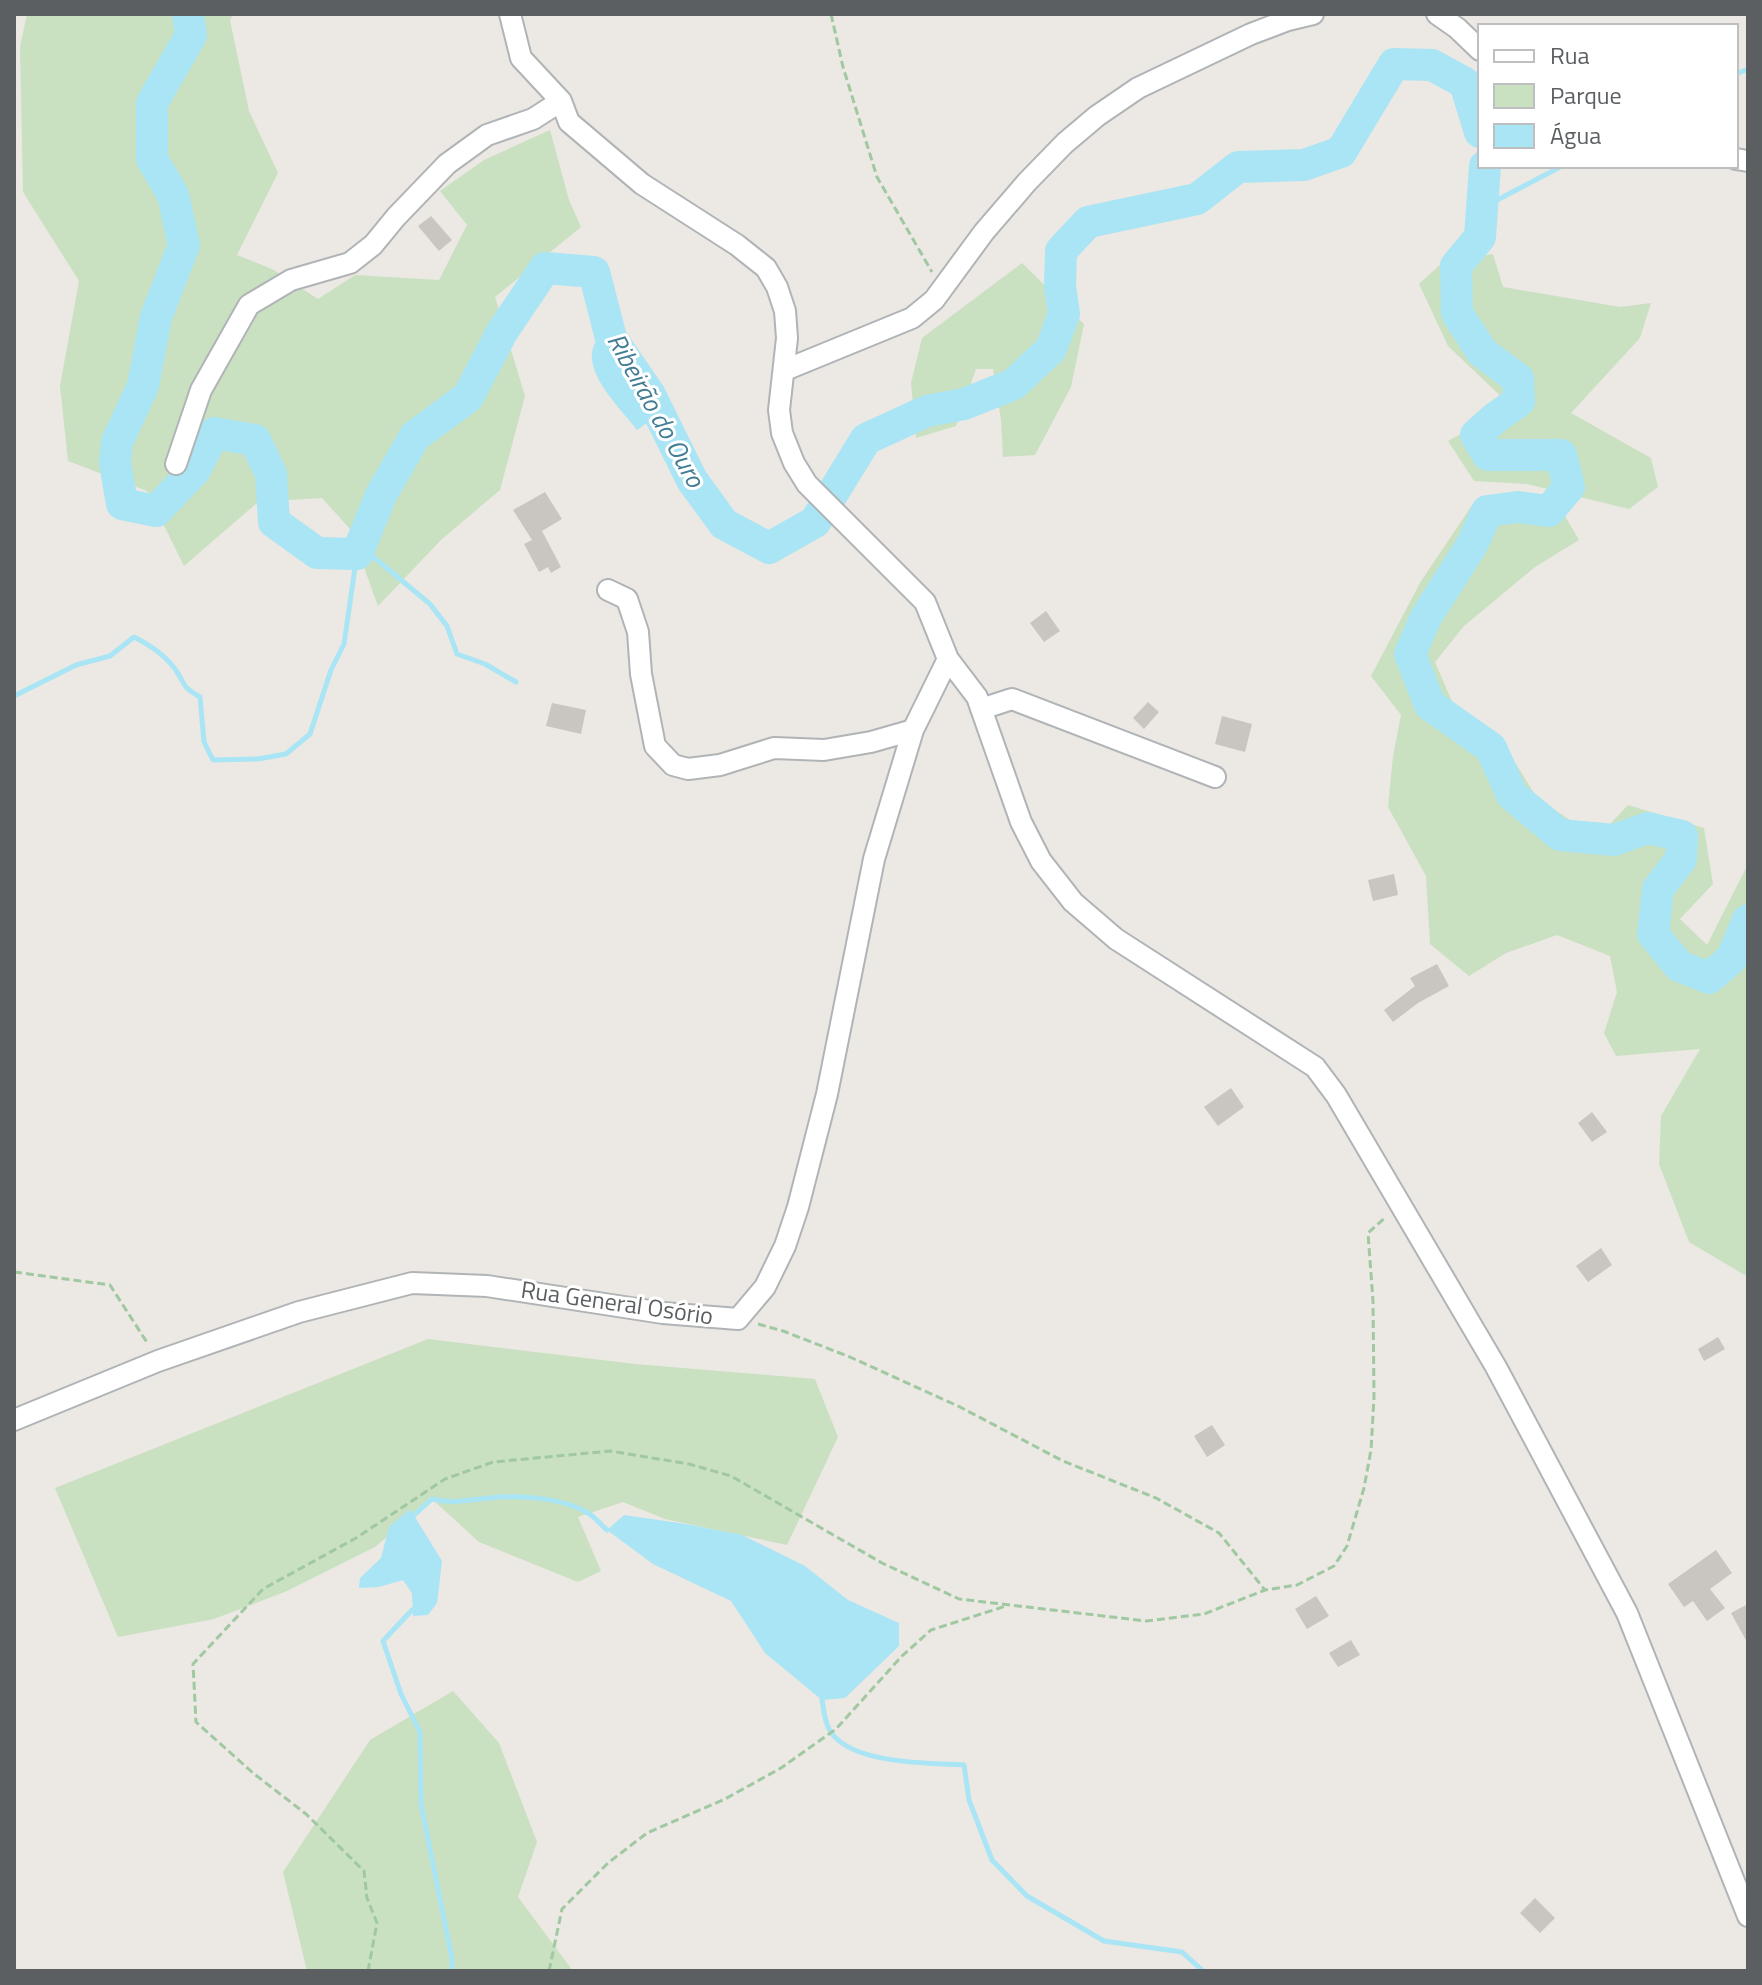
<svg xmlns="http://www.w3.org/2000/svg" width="1762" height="1985" viewBox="0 0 1762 1985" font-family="'Titillium Web',sans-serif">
<rect width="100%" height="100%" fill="#ece8e3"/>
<path fill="#c9e1c1" d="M 27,14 L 234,14 L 230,20 L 249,111 L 278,173 L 237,255 L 272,269 L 318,299 L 355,275 L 439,280 L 467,225 L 440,191 L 484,160 L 550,130 L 569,200 L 581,227 L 495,297 L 525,396 L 500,490 L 442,539 L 378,606 L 350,529 L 322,498 L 258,502 L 184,566 L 147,491 L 68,461 L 60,386 L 79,281 L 23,192 L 20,47 Z
M 1493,254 L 1503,287 L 1620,307 L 1651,303 L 1640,338 L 1571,413 L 1651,458 L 1658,487 L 1629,509 L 1527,484 L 1474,481 L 1448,441 L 1511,406 L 1448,346 L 1419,284 L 1442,263 Z
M 1022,263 L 1084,324 L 1071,387 L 1035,455 L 1003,457 L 1001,420 L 993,369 L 976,369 L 956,426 L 916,438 L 911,383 L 922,338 Z
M 1473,504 L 1565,516 L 1579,540 L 1535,567 L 1464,626 L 1435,662 L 1453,704 L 1497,733 L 1537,798 L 1597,838 L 1628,805 L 1704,828 L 1713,884 L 1680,919 L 1707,945 L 1748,864 L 1748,1277 L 1689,1242 L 1659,1164 L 1661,1116 L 1700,1049 L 1616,1056 L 1604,1033 L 1617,992 L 1610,956 L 1557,935 L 1506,953 L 1469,976 L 1430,944 L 1426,876 L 1388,807 L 1393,756 L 1401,715 L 1371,676 L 1421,581 Z
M 428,1339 L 635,1364 L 815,1379 L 838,1437 L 787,1545 L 665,1519 L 623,1502 L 578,1517 L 601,1571 L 578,1582 L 479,1542 L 432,1499 L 375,1547 L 287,1591 L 214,1619 L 118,1637 L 55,1488 Z
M 453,1691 L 499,1743 L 537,1842 L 518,1897 L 573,1971 L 307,1971 L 283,1872 L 370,1740 Z"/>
<path fill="#a9e5f5" d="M 607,330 L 630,338 L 629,356 L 663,393 L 668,408 L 637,430 C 622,410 582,373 594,345 C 596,340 604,334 607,330 Z
M 410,1509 L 442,1561 L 437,1603 L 428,1615 L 413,1616 L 412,1593 L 403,1580 L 379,1587 L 359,1588 L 360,1578 L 381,1558 L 389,1527 Z
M 624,1515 L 686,1524 L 742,1535 L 805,1566 L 848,1600 L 899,1623 L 899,1646 L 845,1698 L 822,1700 L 765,1653 L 731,1601 L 653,1564 L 607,1530 Z"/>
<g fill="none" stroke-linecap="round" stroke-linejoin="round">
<path stroke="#a9e5f5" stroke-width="5" d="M 1736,74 L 1748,69
M 1482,208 L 1562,166
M 360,546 L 430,604 L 447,626 L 457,654 L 485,664 L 516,682
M 14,696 L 76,665 L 110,656 L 134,637 C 150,645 164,654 175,669 C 186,684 180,686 200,697 L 204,742 L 213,760 L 258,759 L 286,754 L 310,734 L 331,670 L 344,644 L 357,554
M 414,1515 L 432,1499 C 453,1504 468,1500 489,1498 C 520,1495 561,1497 588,1513 C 595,1517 601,1525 607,1530
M 412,1610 L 383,1641 L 401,1694 L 420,1732 L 421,1804 L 452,1959 L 452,1971
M 822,1700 C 824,1711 825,1726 833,1735 C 857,1764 928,1763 964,1765 L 969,1800 L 992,1860 L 1027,1896 L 1104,1941 L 1182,1952 L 1203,1971"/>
<path stroke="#a9e5f5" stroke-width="32" d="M 188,14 L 191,35 L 152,103 L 152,159 L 173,195 L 184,245 L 156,317 L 143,386 L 117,442 L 115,463 L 122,504 L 156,511 L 195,470 L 214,433 L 255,440 L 271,474 L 274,522 L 317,553 L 357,554 L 381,495 L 415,436 L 468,397 L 502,332 L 545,268 L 594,272 L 611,338 L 650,395 L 692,480 L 724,524 L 769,548 L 815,522 L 866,439 L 927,411 L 964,404 L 1014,384 L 1051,349 L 1064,314 L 1060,286 L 1061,251 L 1088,222 L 1197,199 L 1238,167 L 1304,165 L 1341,152 L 1394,64 L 1432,65 L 1465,83 L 1480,132
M 1485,166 L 1480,237 L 1456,266 L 1457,313 L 1482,352 L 1518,379 L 1519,401 L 1495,418 L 1476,435 L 1488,455 L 1561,455 L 1569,487 L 1549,511 L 1518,507 L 1487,511 L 1473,543 L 1426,617 L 1410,654 L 1430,705 L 1491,748 L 1512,795 L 1560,835 L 1614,840 L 1648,828 L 1682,836 L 1681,859 L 1658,889 L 1653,934 L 1679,966 L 1709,978 L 1732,958 L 1748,920"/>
</g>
<path fill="#c9c5c1" d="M 431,216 L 452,240 L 439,251 L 418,226 Z
M 545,492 L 562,519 L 542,531 L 561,567 L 551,573 L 548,567 L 539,572 L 524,544 L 532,540 L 513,510 Z
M 1046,611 L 1060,631 L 1044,642 L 1030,623 Z
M 1148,702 L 1159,712 L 1144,729 L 1133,718 Z
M 552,703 L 586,710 L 581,734 L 546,726 Z
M 1222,716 L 1252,724 L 1245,752 L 1215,744 Z
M 1394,874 L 1398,895 L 1373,901 L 1368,880 Z
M 1437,964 L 1449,986 L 1418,1003 L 1393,1022 L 1384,1010 L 1415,986 L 1410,978 Z
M 1231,1088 L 1244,1107 L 1218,1126 L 1204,1107 Z
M 1592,1112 L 1607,1132 L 1592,1142 L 1578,1123 Z
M 1601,1248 L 1612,1265 L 1588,1282 L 1576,1266 Z
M 1718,1337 L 1725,1349 L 1704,1361 L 1698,1349 Z
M 1212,1425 L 1225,1445 L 1207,1457 L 1194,1436 Z
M 1716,1550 L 1732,1573 L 1710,1589 L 1725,1608 L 1707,1621 L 1693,1601 L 1684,1607 L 1668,1584 Z
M 1316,1596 L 1329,1616 L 1307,1629 L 1295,1609 Z
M 1748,1604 L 1748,1644 L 1731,1613 Z
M 1351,1640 L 1360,1655 L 1338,1667 L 1329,1653 Z
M 1535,1898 L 1555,1918 L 1540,1933 L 1520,1913 Z"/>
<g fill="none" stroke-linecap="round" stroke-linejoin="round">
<g stroke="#b0b4b6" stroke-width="24">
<path id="minor" d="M 510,14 L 521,58 L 561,101 L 569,122 L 642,184 L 737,245 L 766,268 L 777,287 L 785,311 L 787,338 L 779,410 L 782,433 L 794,463 L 807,484 L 925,602 L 948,659 L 977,697 L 1021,822 L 1041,861 L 1073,902 L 1116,939 L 1315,1067 L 1336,1095 L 1496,1367 L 1627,1613 L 1748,1916
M 1437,14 L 1457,28 L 1480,50
M 1736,159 L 1748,161
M 785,370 L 912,318 L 934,300 L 984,232 L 1027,182 L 1065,143 L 1097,116 L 1138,88 L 1251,34 L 1288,20 L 1313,14
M 176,464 L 201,390 L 249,305 L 291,280 L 350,263 L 373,245 L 396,217 L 447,164 L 487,135 L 533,119 L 561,101
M 608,590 L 627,599 L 638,632 L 641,674 L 655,746 L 673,765 L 688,769 L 720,765 L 774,748 L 824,750 L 871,742 L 913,730
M 981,709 L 1012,699 L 1215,777
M 14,1420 L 158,1361 L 299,1312 L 412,1283 L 487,1286 L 663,1313 L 738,1319 L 765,1287 L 785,1246 L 798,1207 L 827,1094 L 874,859 L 913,730 L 948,659"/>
</g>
<path stroke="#a0c8a1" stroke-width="3" stroke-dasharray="8 4" stroke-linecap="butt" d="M 831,14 L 843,67 L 877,177 L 932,272
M 14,1272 L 110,1285 L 148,1344
M 758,1324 L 783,1331 L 850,1357 L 960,1407 L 1063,1461 L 1156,1498 L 1219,1533 L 1265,1590
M 368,1971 L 377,1923 L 367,1898 L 364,1871 L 306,1814 L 253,1773 L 196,1722 L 193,1664 L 263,1589 L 356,1538 L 445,1479 L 493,1462 L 610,1451 L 689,1464 L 731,1476 L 882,1563 L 959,1599 L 1146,1621 L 1204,1614 L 1265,1590 L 1297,1585 L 1334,1566 L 1347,1546 L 1364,1488 L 1371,1450 L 1374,1397 L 1373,1301 L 1368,1233 L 1386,1217
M 549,1971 L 562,1909 L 608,1863 L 647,1833 L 725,1799 L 781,1768 L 836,1729 L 902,1656 L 931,1630 L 1006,1606"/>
<use href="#minor" stroke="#fff" stroke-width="20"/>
</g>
<g text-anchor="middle" stroke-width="6" stroke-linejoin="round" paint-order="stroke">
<g font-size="24" fill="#5b5f61" stroke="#fff">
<text transform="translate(617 1303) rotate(8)" y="8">Rua General Osório</text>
</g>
<g font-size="26" font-style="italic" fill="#437d94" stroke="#fff">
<text transform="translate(656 410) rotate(61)" y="9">Ribeirão do Ouro</text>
</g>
</g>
<rect width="1762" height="1985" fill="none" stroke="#5b5f61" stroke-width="32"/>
<rect x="1478" y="24" width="260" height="144" fill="#ffffff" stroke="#bdbfc0" stroke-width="2"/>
<rect x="1494" y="50" width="40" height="12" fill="#ffffff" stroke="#bdbfc0" stroke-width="2"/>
<text x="1550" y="64" font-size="24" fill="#5b5f61">Rua</text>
<rect x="1494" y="84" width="40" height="24" fill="#c9e1c1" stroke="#bdbfc0" stroke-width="2"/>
<text x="1550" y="104" font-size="24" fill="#5b5f61">Parque</text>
<rect x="1494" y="124" width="40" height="24" fill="#a9e5f5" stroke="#bdbfc0" stroke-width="2"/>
<text x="1550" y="144" font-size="24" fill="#5b5f61">Água</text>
</svg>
